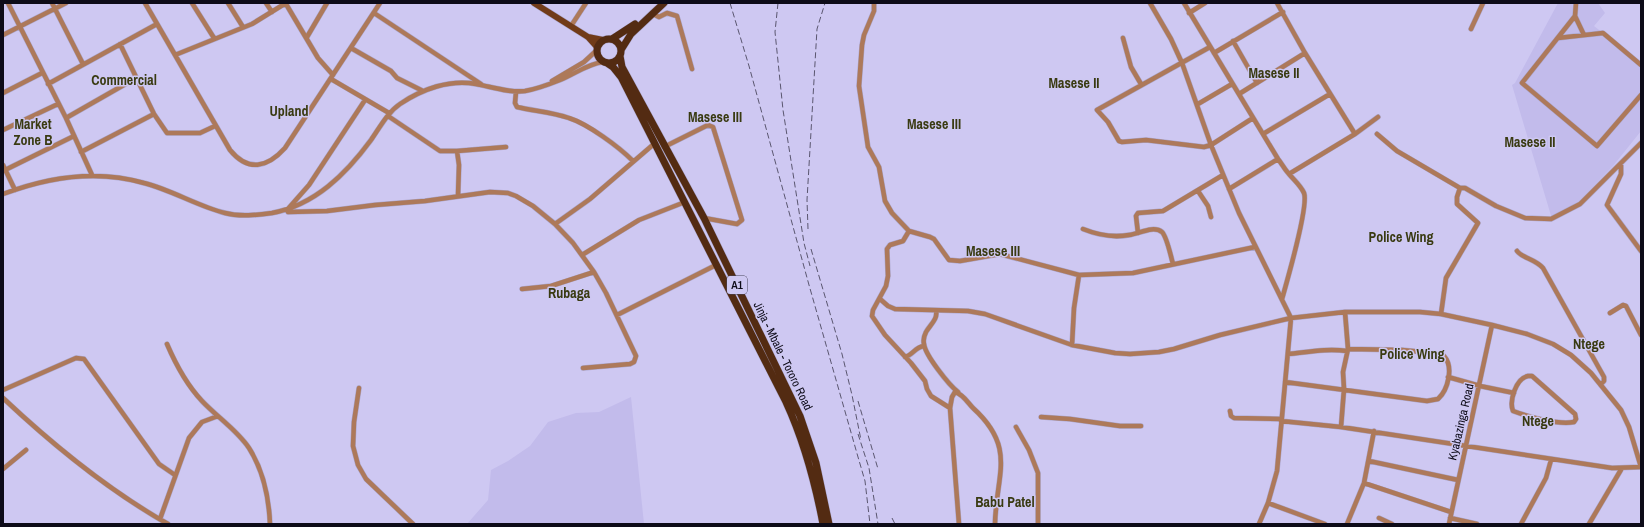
<svg xmlns="http://www.w3.org/2000/svg" width="1644" height="527" viewBox="0 0 1644 527" font-family="'Archivo Narrow',sans-serif">
<rect width="100%" height="100%" fill="#cec8f2"/>
<path fill="#c2bbeb" d="M 1558,3 L 1598,3 L 1605,13 L 1594,26 L 1641,63 L 1641,131 L 1613,166 L 1579,201 L 1552,219 L 1512,85 L 1515,83 Z
M 631,397 L 644,524 L 467,524 L 488,500 L 491,470 L 508,461 L 530,446 L 548,422 L 576,413 L 599,412 Z"/>
<g fill="none" stroke-linecap="round" stroke-linejoin="round">
<g stroke="#aba6cb" stroke-width="5.5">
<path id="minor" d="M 8,3 L 66,118 L 92,175
M 52,3 L 83,64
M 145,3 L 230,150 C 248,172 267,168 285,148 L 380,3
M 192,3 L 214,38
M 228,3 L 243,27
M 266,3 L 272,12
M 874,3 L 874,11 L 864,35 L 862,45 L 859,86 L 868,147 L 879,167 L 885,201 L 892,213 L 909,231 L 930,237 L 934,239 L 949,260 L 960,261 L 1000,254 L 1079,275 L 1133,273 L 1255,247
M 1150,3 L 1171,39 L 1182,63 L 1211,145 L 1239,213 L 1291,318 L 1277,471 L 1268,503 L 1259,524
M 1184,3 L 1278,159 C 1282,164 1285,170 1289,174 C 1294,180 1301,186 1304,193 C 1309,206 1287,281 1282,299
M 1277,3 L 1305,53 L 1355,134 L 1289,174
M 1576,3 L 1575,16 L 1522,83 L 1597,146 L 1641,95
M 286,4 L 318,58 L 333,75
M 374,13 L 481,84
M 1189,13 L 1205,3
M 653,14 L 659,17 L 667,13 L 677,16 L 692,69
M 1575,16 L 1584,35
M 571,26 L 586,3
M 1471,29 L 1483,3
M 3,35 L 66,3
M 307,37 L 327,3
M 1123,38 L 1131,67 L 1141,84
M 1558,38 L 1603,33 L 1641,65
M 1233,41 L 1257,83
M 120,44 L 154,114 L 167,133 L 200,133 L 215,126
M 1210,47 L 1097,110 L 1108,122 L 1119,141 L 1122,142 L 1146,140 L 1204,147 L 1211,145 L 1253,118
M 351,48 L 391,71 L 397,78 L 423,91
M 1214,53 L 1283,12
M 175,55 L 252,24 L 286,3
M 331,79 L 389,113
M 552,81 L 584,62 L 597,50
M 48,84 L 157,24
M 516,92 L 515,103 L 517,107 C 534,111 552,112 569,118 C 588,124 619,147 633,161
M 3,93 L 42,73
M 1239,94 L 1305,53
M 365,100 L 309,185 L 287,210 L 288,212 L 327,211 L 375,205 L 425,201 L 490,192 L 508,193 L 516,196 L 533,206 L 555,224 L 573,243 L 594,272 L 606,293 L 636,356 L 634,362 L 630,364 L 583,368
M 1198,104 L 1232,84
M 388,116 L 440,151 L 457,151 L 506,147
M 66,118 L 136,78
M 3,130 L 58,104
M 1263,134 L 1330,94
M 1355,134 L 1378,117
M 1377,134 L 1397,151 L 1460,188 L 1457,197 L 1457,204 L 1478,223 L 1446,278 L 1441,314
M 664,147 L 708,125 L 713,127 L 742,220 L 737,224 L 704,218
M 457,151 L 459,165 L 458,196
M 81,152 L 154,114
M 3,165 L 15,190
M 1621,165 L 1621,174 L 1607,205 L 1641,251
M 3,171 L 74,136
M 1460,188 L 1465,188 L 1496,206 L 1525,218 L 1551,219 L 1580,204 L 1641,143
M 1229,189 L 1278,159
M 1198,191 L 1208,206 L 1211,217
M 3,194 C 48,177 96,169 144,183 C 172,190 197,206 225,213 C 240,217 257,215 272,213 C 315,205 346,174 371,140 C 380,127 388,112 400,104 C 422,89 450,79 476,84 C 492,87 509,93 525,91 C 537,89 550,84 560,80 C 575,74 587,64 603,62
M 555,224 L 590,199 L 655,143
M 1083,229 C 1098,235 1113,238 1129,235 C 1139,234 1153,225 1162,232 C 1167,237 1171,257 1173,264
M 909,231 L 903,241 L 890,245 L 887,249 L 888,276 L 886,286 L 873,310 L 872,316 L 885,335 L 911,363 L 925,381 L 927,389 L 931,396 L 950,408
M 1138,233 L 1136,216 L 1138,213 L 1163,211 L 1223,175
M 1517,251 C 1522,258 1535,259 1543,268 L 1604,377 L 1604,381 L 1601,384
M 582,255 L 639,220 L 685,202
M 522,289 L 551,286 L 594,272
M 880,299 L 888,306 L 895,309 L 968,311 L 985,314 L 1072,345 L 1115,353 L 1130,354 L 1159,352 L 1174,349 L 1220,335 L 1291,318 L 1345,312 L 1420,312 L 1441,314 L 1492,325 L 1527,334 L 1553,344 L 1571,355 L 1591,373 L 1621,410 L 1629,427 L 1641,467
M 936,311 C 938,319 930,325 926,332 C 924,336 923,340 924,344 C 925,355 949,385 958,392
M 1610,313 L 1623,305 L 1626,306 L 1641,335
M 617,315 L 716,265
M 167,344 C 176,365 186,384 202,401 C 217,417 237,430 249,448 C 263,470 269,499 270,524
M 1072,345 L 1074,308 L 1079,275
M 1288,354 C 1308,352 1327,348 1347,351
M 905,357 C 913,355 915,347 924,346
M 1528,376 L 1532,376 L 1575,414 L 1576,419 L 1574,422 C 1558,425 1529,417 1513,411 C 1509,401 1516,378 1528,376 Z
M 1448,377 L 1480,386 L 1514,393
M 1285,382 L 1427,401 L 1438,399 C 1448,390 1454,367 1444,356 L 1433,353 L 1402,350 L 1348,349
M 359,388 L 354,422 L 353,446 L 358,465 L 366,479 L 413,524
M 3,390 L 76,358 L 84,359 L 159,464 L 175,475
M 3,398 C 54,446 108,490 168,524
M 1230,411 L 1231,416 L 1234,418 L 1281,419
M 1041,417 L 1070,419 L 1120,426 L 1141,426
M 1281,421 L 1341,427 L 1612,468 L 1641,467
M 1016,427 L 1029,450 L 1038,473 L 1038,524
M 1341,427 L 1344,389 L 1343,372 L 1348,349 L 1345,312
M 1369,461 L 1458,480
M 3,469 L 26,450
M 1364,483 L 1451,512
M 1268,503 L 1325,524
M 1379,518 L 1392,524
M 1450,518 L 1477,524
M 160,519 L 189,438 L 202,422 L 218,416
M 959,524 L 950,408 L 952,397 L 955,392 C 963,394 968,403 973,408 C 1017,448 996,474 995,524
M 1347,524 L 1364,483 L 1374,431
M 1449,524 L 1492,325
M 1521,524 L 1546,478 L 1551,460
M 1589,524 L 1622,468"/>
</g>
<g stroke="#aba6cb" stroke-width="7">
<path id="major" d="M 534,3 L 588,37 L 597,47
M 588,37 L 603,40"/>
</g>
<g stroke="#aba6cb" stroke-width="8">
<path id="highway" d="M597 51a12 12 0 1 1 24 0a12 12 0 1 1-24 0Z
M 612,39 L 635,24
M 621,50 L 631,34 L 664,3
M 620,56 L 622,67 L 704,218 L 800,416 L 816,463 L 829,524
M 607,63 L 613,67 L 621,77 L 786,402 C 804,441 815,482 823,524"/>
</g>
<use href="#minor" stroke="#ad795a" stroke-width="4.5"/>
<use href="#major" stroke="#713b18" stroke-width="6"/>
<use href="#highway" stroke="#532b12" stroke-width="7"/>
<path stroke="#5a566f" stroke-width="1" stroke-dasharray="6 3" stroke-linecap="butt" d="M 730,3 L 749,66 L 809,285 L 858,457 L 865,481 L 870,524
M 778,3 L 775,32 L 783,110 L 804,243 L 810,266
M 808,229 L 807,200 L 817,29 L 825,3
M 811,249 L 842,354 L 852,395 L 861,440
M 858,401 L 878,469
M 858,434 L 869,468 L 878,524
M 892,518 L 895,524"/>
</g>
<g text-anchor="middle" stroke-width="3" stroke-linejoin="round" paint-order="stroke">
<rect fill="#cec8f2" stroke="#474459" stroke-width="1" x="727" y="276" width="20" height="18" rx="3"/>
<g font-size="11" font-weight="bold" fill="#0d0b18">
<text x="737" y="289">A1</text>
</g>
<g font-size="12" fill="#0d0b18" stroke="#cec8f2">
<text transform="translate(783 356) rotate(64)" y="4">Jinja - Mbale - Tororo Road</text>
<text transform="translate(1461 422) rotate(-77)" y="4">Kyabazinga Road</text>
</g>
<g font-size="14" font-weight="bold" fill="#393a11" stroke="#cec8f2">
<text x="1274" y="78">Masese II</text>
<text x="124" y="85">Commercial</text>
<text x="1074" y="88">Masese II</text>
<text x="289" y="116">Upland</text>
<text x="715" y="122">Masese III</text>
<text x="33" y="129">Market<tspan x="33" dy="16">Zone B</tspan></text>
<text x="934" y="129">Masese III</text>
<text x="1530" y="147">Masese II</text>
<text x="1401" y="242">Police Wing</text>
<text x="993" y="256">Masese III</text>
<text x="569" y="298">Rubaga</text>
<text x="1589" y="349">Ntege</text>
<text x="1412" y="359">Police Wing</text>
<text x="1538" y="426">Ntege</text>
<text x="1005" y="507">Babu Patel</text>
</g>
</g>
<rect width="1644" height="527" fill="none" stroke="#0d0b18" stroke-width="8"/>
</svg>
